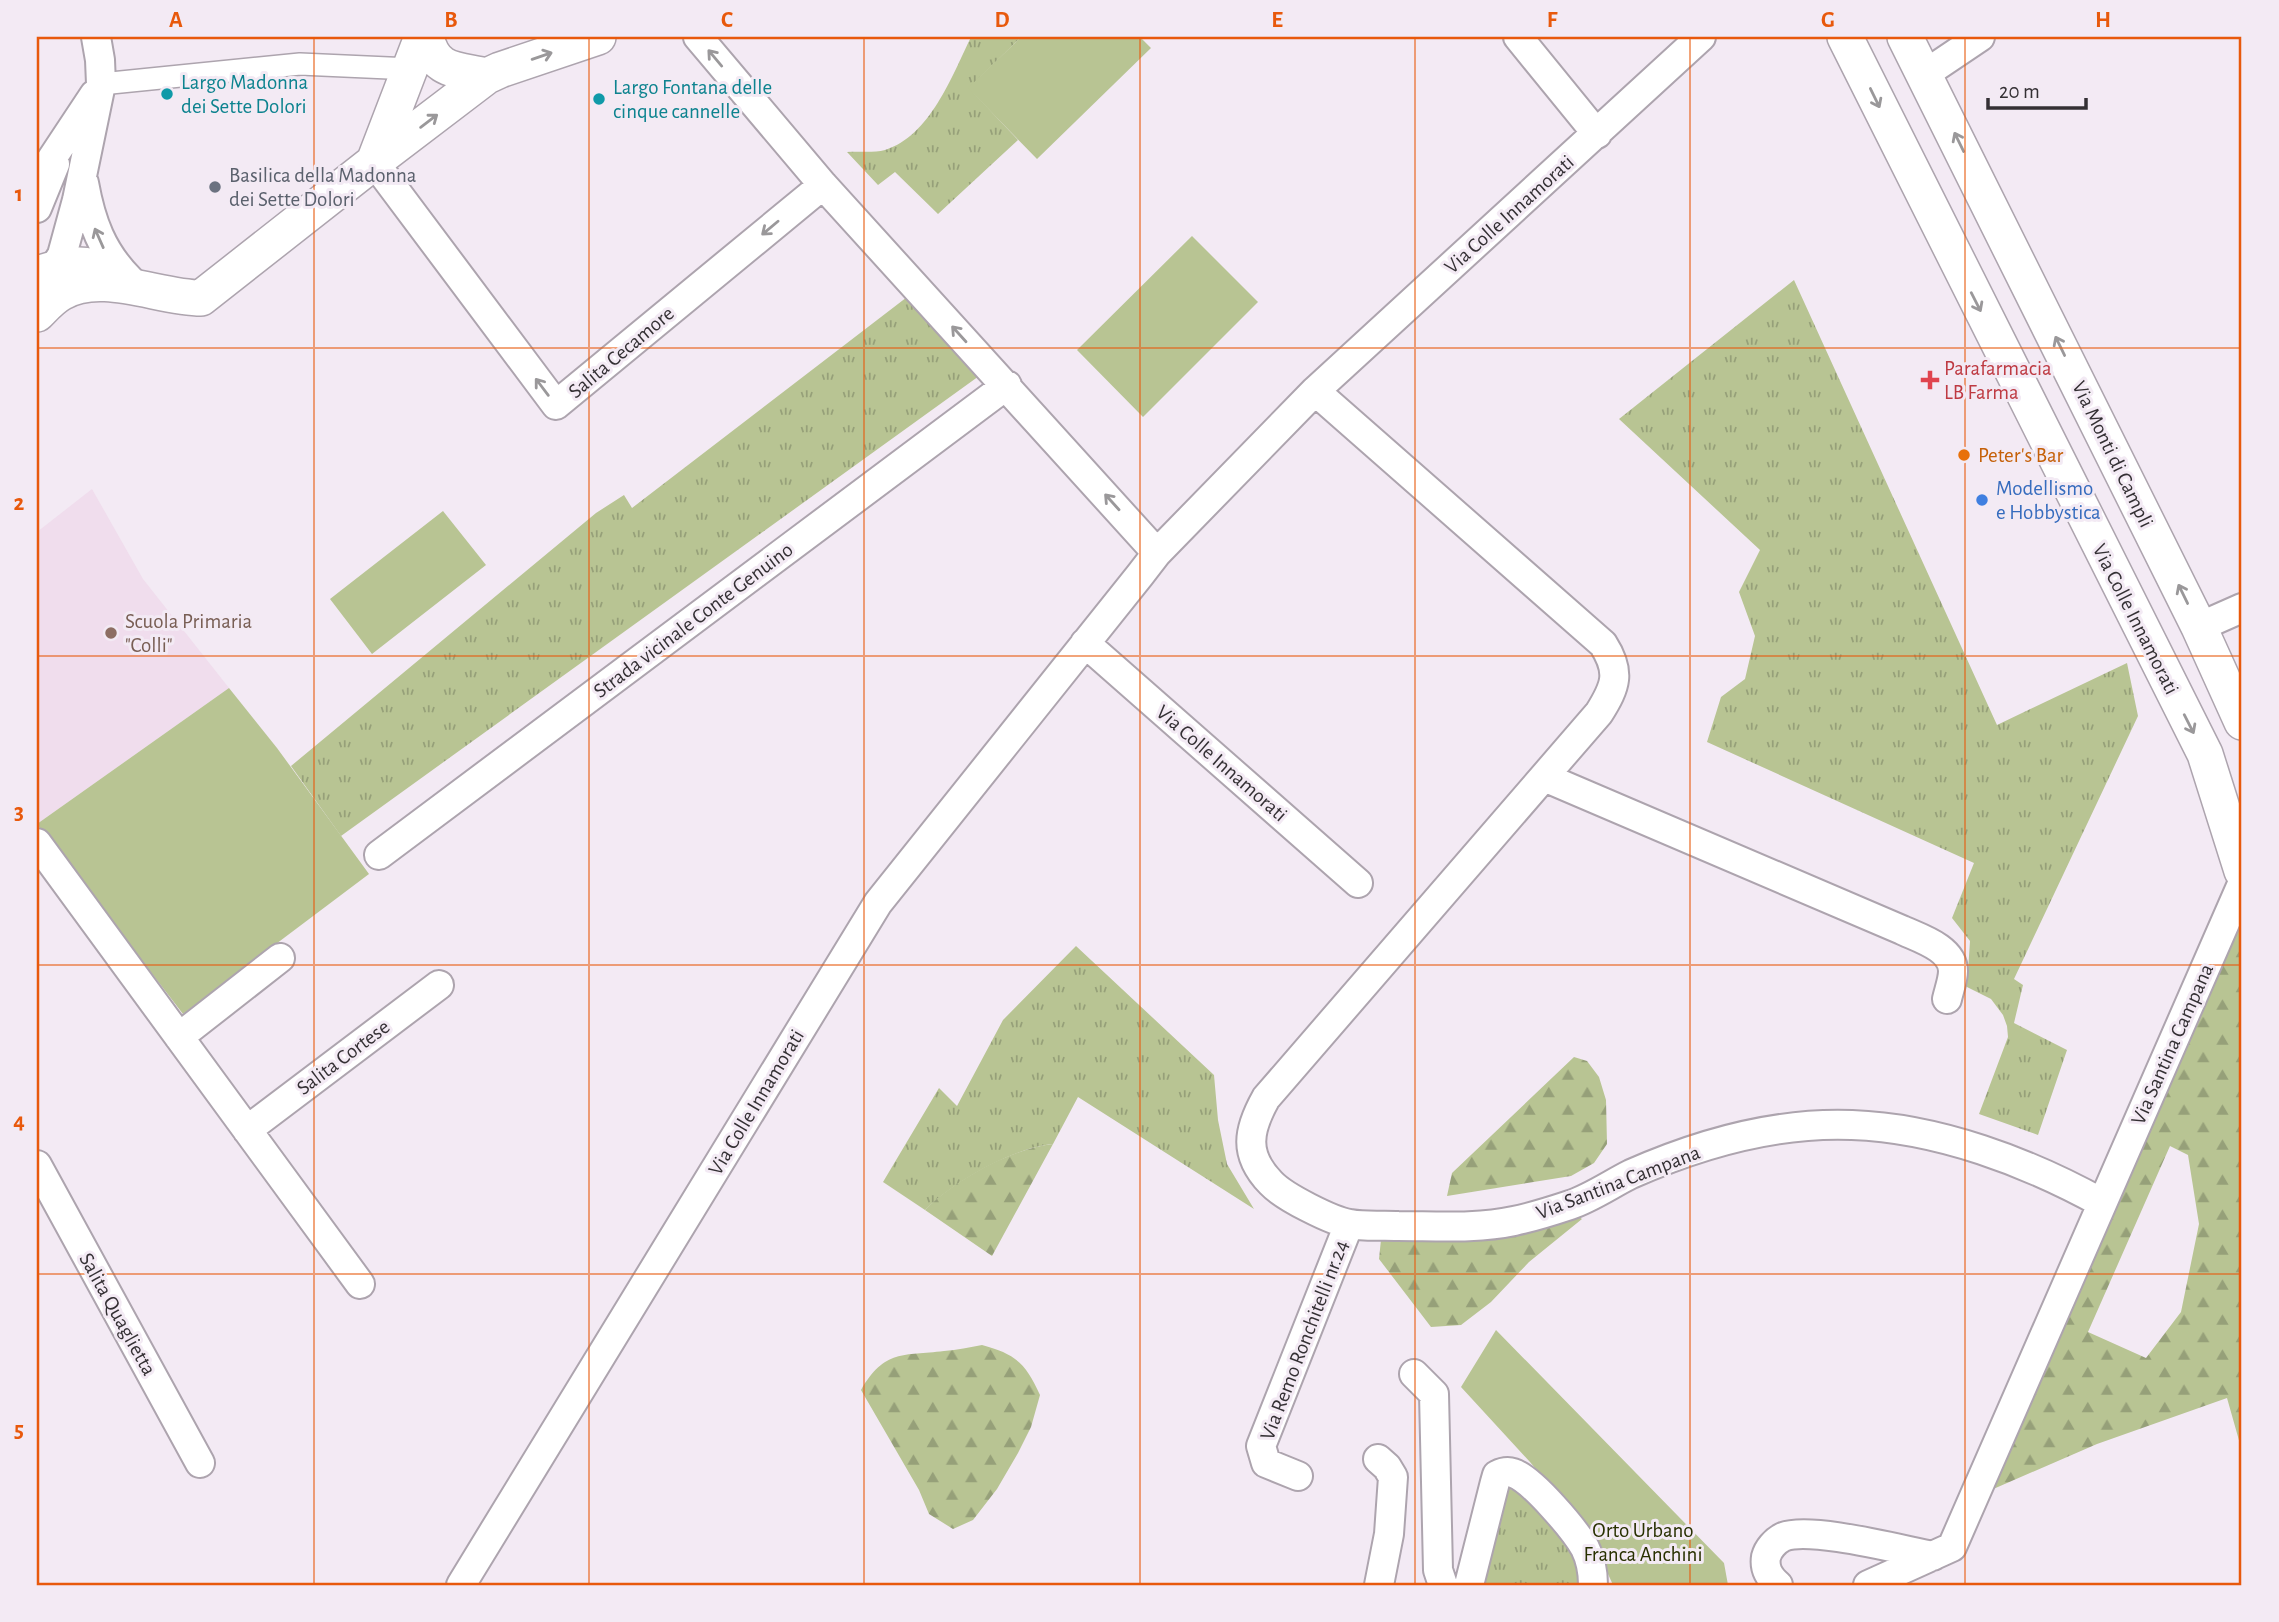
<svg xmlns="http://www.w3.org/2000/svg" width="2279" height="1622" viewBox="0 0 2279 1622" font-family="'Alegreya Sans',sans-serif">
<defs>
<pattern id="grass-tufts" width="24" height="20" patternUnits="userSpaceOnUse" patternTransform="scale(1.75)"><rect width="24" height="20" fill="#b8c493"/><path d="M3 7l-1-3M5 7V3M7 7l1-3M15 17l-1-3M17 17v-4M19 17l1-3" fill="none" stroke="#96a079"/></pattern>
<pattern id="forest-firs" width="22" height="20" patternUnits="userSpaceOnUse" patternTransform="scale(1.75)"><rect width="22" height="20" fill="#b8c493"/><path d="M5 1l3.5 6h-7zM16 11l3.5 6h-7z" fill="#96a079"/></pattern>
</defs>
<rect width="100%" height="100%" fill="#f3eaf4"/>
<path fill="#f0dded" d="M 92,489 L 143,579 L 229,688 L 37,824 L 37,532 Z"/>
<path fill="url(#grass-tufts)" d="M 971,37 L 1021,37 L 969,88 L 1018,140 L 938,214 L 895,172 L 878,185 L 847,152 C 859,151 874,153 885,150 C 930,136 952,76 971,37 Z
M 1794,280 L 1997,725 L 2127,663 L 2138,716 L 2014,979 L 2023,985 L 2014,1023 L 2067,1050 L 2038,1135 L 1979,1114 L 2008,1037 L 2007,1026 L 2003,1015 L 1991,999 L 1963,985 L 1968,971 L 1970,941 L 1952,918 L 1974,863 L 1707,742 L 1721,697 L 1745,679 L 1755,636 L 1739,592 L 1760,550 L 1619,419 Z
M 911,294 L 986,371 L 341,836 L 291,766 L 596,513 L 624,495 L 632,508 Z
M 1076,946 L 1214,1075 L 1218,1120 L 1227,1164 L 1254,1209 L 1078,1097 L 1053,1144 C 1012,1148 953,1182 925,1210 L 883,1182 L 939,1088 L 957,1106 L 1003,1020 Z
M 1506,1487 C 1514,1491 1524,1494 1531,1500 C 1553,1517 1583,1556 1579,1585 L 1481,1585 Z"/>
<path fill="url(#forest-firs)" fill-rule="evenodd" d="M 2242,927 L 2242,1451 L 2227,1398 L 2097,1444 L 1991,1490 L 2230,929 ZM 2170,1146 L 2188,1155 L 2199,1224 L 2181,1312 L 2146,1358 L 2088,1332 Z
M 1574,1057 L 1587,1061 L 1599,1077 L 1606,1100 L 1607,1144 L 1594,1163 L 1571,1176 L 1447,1196 L 1452,1173 Z
M 1053,1144 L 992,1256 L 925,1210 C 953,1181 1012,1148 1053,1144 Z
M 1570,1210 L 1582,1219 L 1529,1262 L 1491,1302 L 1461,1325 L 1431,1327 L 1379,1259 L 1382,1230 Z
M 982,1345 C 1016,1354 1026,1364 1040,1395 L 1031,1427 L 1018,1453 L 997,1489 L 973,1520 L 953,1529 L 929,1514 L 919,1490 L 861,1390 C 885,1349 903,1356 944,1351 C 957,1350 970,1347 982,1345 Z"/>
<path fill="#b8c493" d="M 1021,37 L 1140,37 L 1151,48 L 1037,159 L 968,88 Z
M 1192,236 L 1258,302 L 1143,417 L 1077,350 Z
M 443,511 L 486,565 L 372,654 L 330,599 Z
M 229,688 L 277,748 L 369,874 L 183,1014 L 37,824 Z
M 1496,1330 L 1724,1563 L 1728,1585 L 1613,1585 L 1589,1532 L 1530,1462 L 1461,1387 Z"/>
<g fill="none" stroke-linecap="round" stroke-linejoin="round">
<g stroke="#ada4ae" stroke-width="24">
<path id="pedestrian" d="M 101,84 L 300,64 L 411,69"/>
</g>
<g stroke="#ada4ae" stroke-width="32">
<path id="minor" d="M 698,37 L 823,185 L 1157,553
M 1518,37 L 1597,134
M 1925,74 L 1980,37
M 374,162 L 556,405 L 823,185
M 37,181 L 94,95
M 84,183 C 91,222 102,252 130,280
M 37,208 L 55,164
M 54,268 L 62,255 L 77,200 L 101,84 L 100,60 L 96,37
M 1315,391 L 1603,644 C 1621,672 1616,686 1599,713 L 1266,1098 C 1248,1130 1243,1154 1271,1183 C 1284,1197 1332,1221 1350,1224 C 1365,1227 1383,1225 1398,1226 C 1436,1226 1477,1229 1514,1221 C 1533,1217 1552,1211 1570,1205 C 1591,1198 1611,1184 1631,1174 C 1699,1144 1777,1122 1852,1125 C 1938,1128 2028,1162 2102,1203
M 2199,627 L 2242,608
M 1085,643 L 1358,883
M 1544,777 L 1902,930 C 1919,938 1953,948 1953,971 C 1953,980 1949,990 1947,999
M 37,843 L 360,1284
M 379,855 L 1007,385
M 179,1037 L 280,958
M 247,1130 L 439,985
M 37,1165 L 200,1463
M 1414,1374 L 1434,1394 L 1438,1570 L 1443,1585
M 1378,1459 L 1387,1467 L 1393,1477 L 1389,1534 L 1379,1585
M 1298,1476 L 1266,1463 L 1261,1446 L 1349,1224
M 461,1585 L 878,903 L 1140,575 L 1157,553 L 1315,391 L 1701,37
M 1469,1585 L 1495,1482 L 1497,1475 C 1503,1472 1507,1471 1513,1473 C 1532,1479 1575,1530 1585,1548 C 1591,1560 1593,1572 1593,1585
M 1778,1585 C 1769,1577 1764,1569 1766,1557 C 1768,1549 1775,1541 1783,1537 C 1810,1526 1901,1550 1933,1556
M 1868,1585 L 1952,1547 L 2242,884"/>
</g>
<g stroke="#ada4ae" stroke-width="38">
<path id="tertiary" d="M 426,37 C 435,73 456,69 487,76
M 1845,37 L 2205,754 L 2242,871
M 1905,37 L 2199,627 L 2242,722
M 374,162 L 422,37
M 37,274 C 59,267 81,260 103,270
M 37,314 C 44,307 52,298 61,293 C 101,269 159,298 201,298 L 374,162 L 487,76 L 500,70 L 598,37"/>
</g>
<use href="#pedestrian" stroke="#fff" stroke-width="21"/>
<use href="#minor" stroke="#fff" stroke-width="28"/>
<use href="#tertiary" stroke="#fff" stroke-width="35"/>
</g>
<defs><path id="oneway-shaft" d="M-6 0H5M1.5-3L5.5 0L1.5 3" fill="none" stroke-width="1.6" stroke-linecap="round" stroke-linejoin="round" transform="scale(1.75)"/></defs>
<g stroke="#9a989a">
<use href="#oneway-shaft" transform="translate(542 56) rotate(-19)"/>
<use href="#oneway-shaft" transform="translate(715 58) rotate(-130)"/>
<use href="#oneway-shaft" transform="translate(1875 98) rotate(64)"/>
<use href="#oneway-shaft" transform="translate(429 121) rotate(-37)"/>
<use href="#oneway-shaft" transform="translate(1959 142) rotate(-116)"/>
<use href="#oneway-shaft" transform="translate(770 228) rotate(140)"/>
<use href="#oneway-shaft" transform="translate(99 238) rotate(-114)"/>
<use href="#oneway-shaft" transform="translate(1976 302) rotate(63)"/>
<use href="#oneway-shaft" transform="translate(959 334) rotate(-132)"/>
<use href="#oneway-shaft" transform="translate(2060 346) rotate(-116)"/>
<use href="#oneway-shaft" transform="translate(542 387) rotate(-127)"/>
<use href="#oneway-shaft" transform="translate(1112 502) rotate(-132)"/>
<use href="#oneway-shaft" transform="translate(2183 594) rotate(-116)"/>
<use href="#oneway-shaft" transform="translate(2189 724) rotate(63)"/>
</g>
<path fill="none" stroke="#e8590c" stroke-width="2" stroke-opacity="0.55" d="M 314,37 L 314,1585M 589,37 L 589,1585M 864,37 L 864,1585M 1140,37 L 1140,1585M 1415,37 L 1415,1585M 1690,37 L 1690,1585M 1965,37 L 1965,1585M 37,348 L 2242,348M 37,656 L 2242,656M 37,965 L 2242,965M 37,1274 L 2242,1274"/>
<g fill="#0f9aa8" stroke="#f3eaf4" stroke-width="2.5">
<circle cx="167" cy="94" r="7"/>
<circle cx="599" cy="99" r="7"/>
</g>
<circle fill="#6b7280" stroke="#f3eaf4" stroke-width="2.5" cx="215" cy="187" r="7"/>
<path fill="#e0444e" stroke="#f3eaf4" stroke-width="2.5" d="M1926.5 369.5h7v7h7v7h-7v7h-7v-7h-7v-7h7z"/>
<circle fill="#e8710a" stroke="#f3eaf4" stroke-width="2.5" cx="1964" cy="455" r="7"/>
<circle fill="#3f7fe0" stroke="#f3eaf4" stroke-width="2.5" cx="1982" cy="500" r="7"/>
<circle fill="#8d6e63" stroke="#f3eaf4" stroke-width="2.5" cx="111" cy="633" r="7"/>
<g text-anchor="middle" stroke-width="6" stroke-linejoin="round" paint-order="stroke">
<g font-size="21" fill="#0d838f" stroke="#f3eaf4" text-anchor="start">
<text x="181" y="89">Largo Madonna<tspan x="181" dy="24">dei Sette Dolori</tspan></text>
<text x="613" y="94">Largo Fontana delle<tspan x="613" dy="24">cinque cannelle</tspan></text>
</g>
<g font-size="21" fill="#5b616d" stroke="#f3eaf4" text-anchor="start">
<text x="229" y="182">Basilica della Madonna<tspan x="229" dy="24">dei Sette Dolori</tspan></text>
</g>
<g font-size="21" fill="#343034" stroke="#f3eaf4">
<text transform="translate(1509 214) rotate(-42)" y="7">Via Colle Innamorati</text>
<text transform="translate(621 352) rotate(-40)" y="7">Salita Cecamore</text>
<text transform="translate(2113 454) rotate(64)" y="7">Via Monti di Campli</text>
<text transform="translate(2136 619) rotate(63)" y="7">Via Colle Innamorati</text>
<text transform="translate(693 620) rotate(-37)" y="7">Strada vicinale Conte Genuino</text>
<text transform="translate(1222 763) rotate(41)" y="7">Via Colle Innamorati</text>
<text transform="translate(2172 1044) rotate(-66)" y="7">Via Santina Campana</text>
<text transform="translate(343 1057) rotate(-37)" y="7">Salita Cortese</text>
<text transform="translate(756 1102) rotate(-59)" y="7">Via Colle Innamorati</text>
<text transform="translate(1618 1182) rotate(-21)" y="7">Via Santina Campana</text>
<text transform="translate(118 1314) rotate(61)" y="7">Salita Quaglietta</text>
<text transform="translate(1304 1340) rotate(-69)" y="7">Via Remo Ronchitelli nr.24</text>
</g>
<g font-size="21" fill="#be3a42" stroke="#f3eaf4" text-anchor="start">
<text x="1944" y="375">Parafarmacia<tspan x="1944" dy="24">LB Farma</tspan></text>
</g>
<g font-size="21" fill="#c56008" stroke="#f3eaf4" text-anchor="start">
<text x="1978" y="462">Peter's Bar</text>
</g>
<g font-size="21" fill="#366cbe" stroke="#f3eaf4" text-anchor="start">
<text x="1996" y="495">Modellismo<tspan x="1996" dy="24">e Hobbystica</tspan></text>
</g>
<g font-size="21" fill="#785e54" stroke="#f3eaf4" text-anchor="start">
<text x="125" y="628">Scuola Primaria<tspan x="125" dy="24">"Colli"</tspan></text>
</g>
<g font-size="21" fill="#283000" stroke="#f3eaf4">
<text x="1643" y="1537">Orto Urbano<tspan x="1643" dy="24">Franca Anchini</tspan></text>
</g>
</g>
<rect width="2279" height="1622" fill="none" stroke="#f3eaf4" stroke-width="77"/>
<path d="M1988 98v10h98v-10" fill="none" stroke="#343034" stroke-width="3.5"/>
<text x="1999" y="98" font-size="21" fill="#343034" stroke="#f3eaf4" stroke-width="5" paint-order="stroke">20 m</text>
<rect x="38" y="38" width="2202" height="1546" fill="none" stroke="#e8590c" stroke-width="2.5"/>
<g font-size="23" text-anchor="middle" font-weight="bold" fill="#e8590c">
<text x="176" y="27">A</text>
<text x="451" y="27">B</text>
<text x="727" y="27">C</text>
<text x="1002" y="27">D</text>
<text x="1277" y="27">E</text>
<text x="1552" y="27">F</text>
<text x="1828" y="27">G</text>
<text x="2103" y="27">H</text>
<text x="19" y="201">1</text>
<text x="19" y="510">2</text>
<text x="19" y="819">3</text>
<text x="19" y="1128">4</text>
<text x="19" y="1437">5</text>
</g>
</svg>
